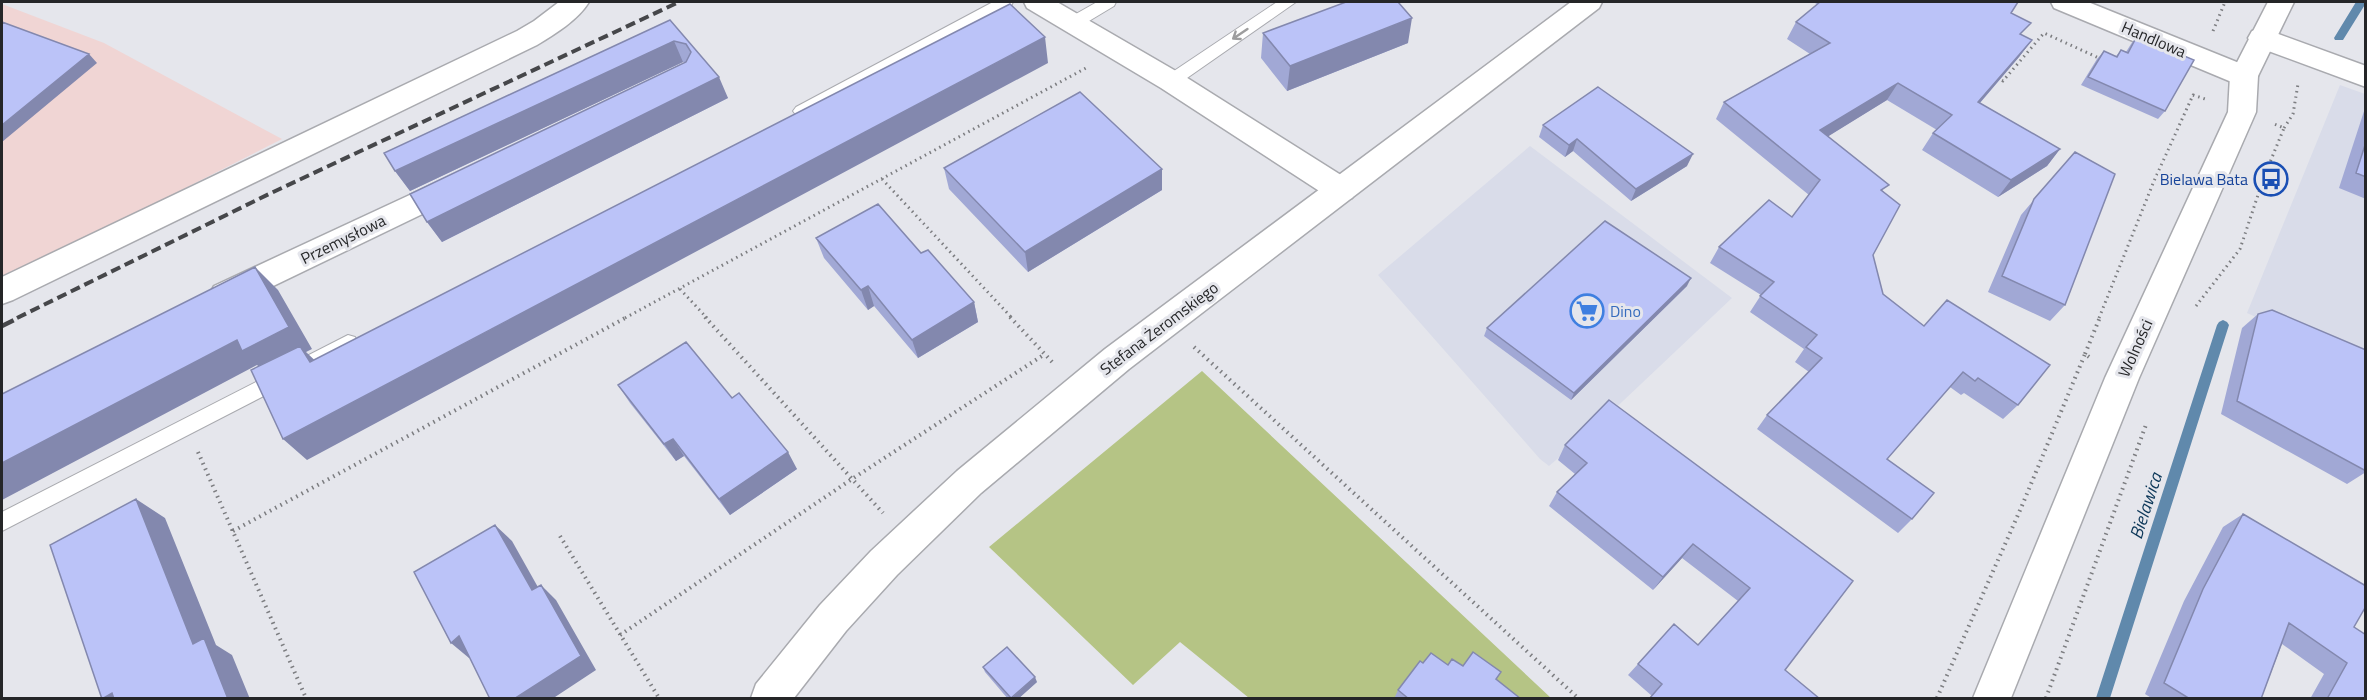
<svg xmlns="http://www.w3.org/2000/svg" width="2367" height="700" viewBox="0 0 2367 700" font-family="'Titillium Web',sans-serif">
<rect width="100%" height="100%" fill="#e5e6ec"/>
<path fill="#d9dce9" d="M 2340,85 L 2365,94 L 2365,367 L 2247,313 Z
M 1530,146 L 1732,298 L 1605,418 L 1549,466 L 1540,459 L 1378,275 Z"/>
<path fill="#f0d5d4" d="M 2,4 L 104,43 L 282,139 L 2,281 Z"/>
<path fill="#b5c485" d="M 1202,371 L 1551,698 L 1249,698 L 1180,642 L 1133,685 L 989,547 Z"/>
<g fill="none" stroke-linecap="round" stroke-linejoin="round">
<path fill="#6089ac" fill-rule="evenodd" d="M 2356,2 L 2366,3 L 2343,40 L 2335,40 L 2334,38 Z
M 2223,320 L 2227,322 L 2229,325 L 2110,698 L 2096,698 L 2217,325 L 2219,322 Z"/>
<g stroke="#a9aaaf" stroke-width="2">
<path id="service" d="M 993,2 L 1013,2 L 1011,6 L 808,115 L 802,117 L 796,115 L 793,111 L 796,107 Z
M 1097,2 L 1116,2 L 1114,6 L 1079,27 L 1067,27 L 1065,23 L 1067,19 Z
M 1277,2 L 1296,2 L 1177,85 L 1165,85 L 1163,81 L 1165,77 Z
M 348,335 L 355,337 L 358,343 L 355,349 L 2,531 L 2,512 Z"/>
</g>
<g stroke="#a9aaaf" stroke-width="3">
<path id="minor" d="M 559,2 L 589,2 C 578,20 555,34 537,45 L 13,300 L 2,304 L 2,277 L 517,31 L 534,21 Z
M 1024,2 L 1057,2 L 1181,74 L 1352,182 L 1356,190 L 1352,198 L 1341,201 L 1330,198 L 1161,88 L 1027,8 Z
M 2051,2 L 2088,2 L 2254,69 L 2258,76 L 2254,83 L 2244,86 L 2234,83 L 2054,8 Z
M 2262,28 L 2366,66 L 2366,87 L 2252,45 L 2248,38 L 2252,31 Z
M 457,173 L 468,176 L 472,184 L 468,192 L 236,304 L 225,308 L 214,304 L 209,295 L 214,286 Z"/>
</g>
<g stroke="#a9aaaf" stroke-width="3">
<path id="tertiary" d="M 1571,2 L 1602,2 L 1599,8 L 1129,369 L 981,493 L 897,575 L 846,631 L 794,698 L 751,698 L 756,684 L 820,605 L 871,551 L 957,471 L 1105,349 Z
M 2268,2 L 2294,2 L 2258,76 L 2256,112 L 2139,378 L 2011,698 L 1973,698 L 2105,378 L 2228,112 L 2230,76 Z"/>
</g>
<path stroke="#7c7d80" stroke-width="3" stroke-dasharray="1.5 4" stroke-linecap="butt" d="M 2213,31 L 2225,2
M 1997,78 L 2003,81 L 2044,33 L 2101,59
M 2284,128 L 2293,114 L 2298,84
M 882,179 L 1012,318
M 680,289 L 707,318
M 2196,306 L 2240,249 L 2264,177 L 2284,128 L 2274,124
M 625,318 L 1086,68
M 2099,318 L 2154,181 L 2193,95 L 2208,100"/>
<path stroke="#7c7d80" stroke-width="4" stroke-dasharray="1.5 4.5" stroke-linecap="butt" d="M 705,317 L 883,513
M 1010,317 L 1055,365
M 1194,347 L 1578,698
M 2085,354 L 2100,317
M 198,452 L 306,698
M 233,531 L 627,317
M 560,536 L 659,698
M 620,635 L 852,479 L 1045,354
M 1937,698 L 2021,508 L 2085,354 L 2092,359
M 2046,698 L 2147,422"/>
<use href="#service" fill="#fff" fill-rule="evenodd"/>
<use href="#minor" fill="#fff" fill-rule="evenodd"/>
<use href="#tertiary" fill="#fff" fill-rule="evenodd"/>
<path stroke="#46474a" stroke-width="4" stroke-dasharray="10 5" stroke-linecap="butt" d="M 17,318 L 271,193 L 679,2"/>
<path stroke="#46474a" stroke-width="4.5" stroke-dasharray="13 7" stroke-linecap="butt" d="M 2,326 L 20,317"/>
</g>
<path fill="#a1a8d5" d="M 1813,2 L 2018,2 L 2011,13 L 2022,35 L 2032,40 L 2019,57 L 1980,103 L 2060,149 L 2047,166 L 1998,197 L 1922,150 L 1933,133 L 1937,130 L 1887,100 L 1828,136 L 1884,192 L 1873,255 L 1883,294 L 2018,405 L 2003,419 L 1964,393 L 1961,395 L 1950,387 L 1887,459 L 1912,519 L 1898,533 L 1757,429 L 1767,415 L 1809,372 L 1795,362 L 1804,349 L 1750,312 L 1761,295 L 1710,263 L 1719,247 L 1792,217 L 1809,195 L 1716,119 L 1724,102 L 1810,54 L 1787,39 L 1796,22 L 1817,4 Z
M 670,20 L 728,98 L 442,242 L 427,222 L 685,62 L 683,62 L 410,191 L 395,171 Z
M 1263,33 L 1408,43 L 1287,91 L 1261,58 Z
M 2137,36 L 2165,111 L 2158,119 L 2081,85 L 2097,59 L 2104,51 L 2116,56 L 2121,50 L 2126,52 L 2131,44 Z
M 2366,105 L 2366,199 L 2339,188 Z
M 1543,125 L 1687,166 L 1631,201 L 1573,151 L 1565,157 L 1539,137 Z
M 2075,152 L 2065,305 L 2050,321 L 1988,292 L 2021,215 Z
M 944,168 L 1162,190 L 1028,272 L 949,189 Z
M 816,238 L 921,253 L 974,302 L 978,322 L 918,358 L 874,306 L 868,310 L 824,258 Z
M 1687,286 L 1571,400 L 1484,336 L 1487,328 Z
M 2258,314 L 2366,350 L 2366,472 L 2347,484 L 2221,414 L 2242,328 Z
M 618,385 L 732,398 L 797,469 L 730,515 L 684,456 L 676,461 L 630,403 Z
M 1565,445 L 1853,581 L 1652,696 L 1628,675 L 1638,664 L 1698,645 L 1738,601 L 1682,558 L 1653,590 L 1549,506 L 1557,492 L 1575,474 L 1558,460 Z
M 2243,514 L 2354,627 L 2366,699 L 2310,699 L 2324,674 L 2282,644 L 2261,699 L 2153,699 L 2145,694 L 2184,601 L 2223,527 Z
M 1423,663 L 1463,666 L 1497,680 L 1521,699 L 1394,699 L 1398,690 Z
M 983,667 L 1037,682 L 1018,699 L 1008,699 L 985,672 Z"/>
<path fill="#8388ae" d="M 1412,18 L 1408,43 L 1287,91 L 1290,66 Z
M 1045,37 L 1048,63 L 307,460 L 283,439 Z
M 2032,40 L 2019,57 L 1966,119 L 1978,102 Z
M 674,41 L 683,62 L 410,191 L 395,171 Z
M 89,54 L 97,63 L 2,142 L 2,125 Z
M 719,77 L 728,98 L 442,242 L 427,222 Z
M 1898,83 L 1887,100 L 1811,147 L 1820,130 Z
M 1577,139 L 1573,151 L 1565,157 L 1569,145 Z
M 2060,149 L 2047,166 L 1998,197 L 2011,180 Z
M 1693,154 L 1687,166 L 1631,201 L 1636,189 Z
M 1162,169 L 1162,190 L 1028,272 L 1025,252 Z
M 255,267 L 278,290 L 312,349 L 306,352 L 323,368 L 266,373 L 257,365 L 2,500 L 2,463 L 237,340 Z
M 1691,278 L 1687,286 L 1571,400 L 1574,393 Z
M 868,286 L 874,306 L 868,310 L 861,290 Z
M 974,302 L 978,322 L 918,358 L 912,340 Z
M 673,439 L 684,456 L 676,461 L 664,444 Z
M 788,452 L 797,469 L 730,515 L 719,499 Z
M 136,499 L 165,518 L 216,645 L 232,655 L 250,699 L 228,699 L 193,644 Z
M 495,525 L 512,541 L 548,605 L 532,590 Z
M 1693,544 L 1682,558 L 1653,590 L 1663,577 Z
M 541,585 L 556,600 L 596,670 L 552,699 L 514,699 Z
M 459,636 L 477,651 L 469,658 L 451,643 Z
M 1035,677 L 1037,682 L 1018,699 L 1011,699 Z
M 112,693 L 122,699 L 103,699 Z"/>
<path fill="#bbc3f8" stroke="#8388ae" stroke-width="1.5" d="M 1346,2 L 1398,2 L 1412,18 L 1290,66 L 1263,33 Z
M 1820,2 L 2018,2 L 2011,13 L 2031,23 L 2020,34 L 2032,40 L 1978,102 L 2060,149 L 2011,180 L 1933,133 L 1952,115 L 1898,83 L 1820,130 L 1889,185 L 1881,190 L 1900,205 L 1873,255 L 1883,294 L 1924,326 L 1947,300 L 2050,365 L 2018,405 L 1978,378 L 1975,381 L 1963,372 L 1887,459 L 1934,493 L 1912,519 L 1767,415 L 1822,358 L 1806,347 L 1817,335 L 1760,296 L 1774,282 L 1719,247 L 1769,200 L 1792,217 L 1820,180 L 1724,102 L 1830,43 L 1796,22 Z
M 1010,4 L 1045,37 L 283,439 L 251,370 L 300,346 L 310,362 Z
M 670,20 L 719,77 L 427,222 L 410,194 L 686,62 L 691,52 L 686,44 L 674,41 L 395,171 L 384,153 Z
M 2,22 L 89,54 L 2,125 Z
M 2137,36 L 2194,60 L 2165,111 L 2088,77 L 2104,51 L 2117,57 L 2121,50 L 2128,53 Z
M 1598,87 L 1693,154 L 1636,189 L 1577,139 L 1569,145 L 1543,125 Z
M 1080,92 L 1162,169 L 1025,252 L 944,168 Z
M 2366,142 L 2366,177 L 2356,173 Z
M 2075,152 L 2115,174 L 2065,305 L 2002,276 L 2034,199 Z
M 878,204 L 921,253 L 928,250 L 974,302 L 912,340 L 868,286 L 861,290 L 816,238 Z
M 1605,221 L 1691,278 L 1574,393 L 1487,328 Z
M 255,267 L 289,327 L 242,351 L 237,340 L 2,463 L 2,394 Z
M 2272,310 L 2366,350 L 2366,471 L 2237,401 L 2258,314 Z
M 686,342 L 732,398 L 739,393 L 788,452 L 719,499 L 673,439 L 664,444 L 618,385 Z
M 1609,400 L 1853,581 L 1785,670 L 1820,699 L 1649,699 L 1662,684 L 1638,664 L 1674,624 L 1698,645 L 1750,588 L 1693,544 L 1663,577 L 1557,492 L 1587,463 L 1565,445 Z
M 136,499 L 193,644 L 204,638 L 228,699 L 114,699 L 112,693 L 102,699 L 50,545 Z
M 2243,514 L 2366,586 L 2366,606 L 2354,627 L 2366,635 L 2366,699 L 2327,699 L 2347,663 L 2289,623 L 2261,699 L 2190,699 L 2164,683 L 2203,589 Z
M 495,525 L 532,590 L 541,585 L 581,656 L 514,699 L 490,699 L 459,636 L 451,643 L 414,572 Z
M 1007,647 L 1035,677 L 1011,698 L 983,667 Z
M 1473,652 L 1501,672 L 1496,679 L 1521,699 L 1409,699 L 1398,690 L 1420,661 L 1423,663 L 1431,653 L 1448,665 L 1452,659 L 1463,666 Z"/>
<defs><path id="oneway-shaft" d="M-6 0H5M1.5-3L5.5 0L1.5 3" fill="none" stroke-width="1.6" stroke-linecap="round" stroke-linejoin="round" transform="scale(1.5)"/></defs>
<use stroke="#9d9d9e" href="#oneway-shaft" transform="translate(1240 34) rotate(146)"/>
<defs>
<g id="bus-ring" transform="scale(1.725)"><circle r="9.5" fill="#e5e6ec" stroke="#1a4fb4" stroke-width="1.5"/><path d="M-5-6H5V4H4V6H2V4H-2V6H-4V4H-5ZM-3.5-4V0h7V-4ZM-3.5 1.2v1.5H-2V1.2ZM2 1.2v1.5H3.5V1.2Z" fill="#1a4fb4"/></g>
<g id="supermarket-ring" transform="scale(1.725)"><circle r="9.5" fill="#e5e6ec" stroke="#3f7fe0" stroke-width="1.5"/><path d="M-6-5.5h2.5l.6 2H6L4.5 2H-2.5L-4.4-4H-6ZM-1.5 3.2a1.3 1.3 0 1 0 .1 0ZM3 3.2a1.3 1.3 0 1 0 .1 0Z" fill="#3f7fe0"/></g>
</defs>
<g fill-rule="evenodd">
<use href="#bus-ring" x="2271" y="179"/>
<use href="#supermarket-ring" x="1587" y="311"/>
</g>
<g text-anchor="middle" stroke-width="6" stroke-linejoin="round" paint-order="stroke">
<g font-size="16" fill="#252628" stroke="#e5e6ec">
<text transform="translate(2154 39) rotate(23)" y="6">Handlowa</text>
<text transform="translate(343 239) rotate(-26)" y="6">Przemysłowa</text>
<text transform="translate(1159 328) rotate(-37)" y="6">Stefana Żeromskiego</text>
<text transform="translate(2135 348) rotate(-66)" y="6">Wolności</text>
</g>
<g font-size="16" fill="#164399" stroke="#e5e6ec" text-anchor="end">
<text x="2248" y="185">Bielawa Bata</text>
</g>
<g font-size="16" fill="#366cbe" stroke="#e5e6ec" text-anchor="start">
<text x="1610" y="317">Dino</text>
</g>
<g font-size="18" font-style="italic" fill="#0c3758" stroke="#e5e6ec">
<text transform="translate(2146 506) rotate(-72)" y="6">Bielawica</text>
</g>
</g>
<rect width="2367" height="700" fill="none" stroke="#252628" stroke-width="6"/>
</svg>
